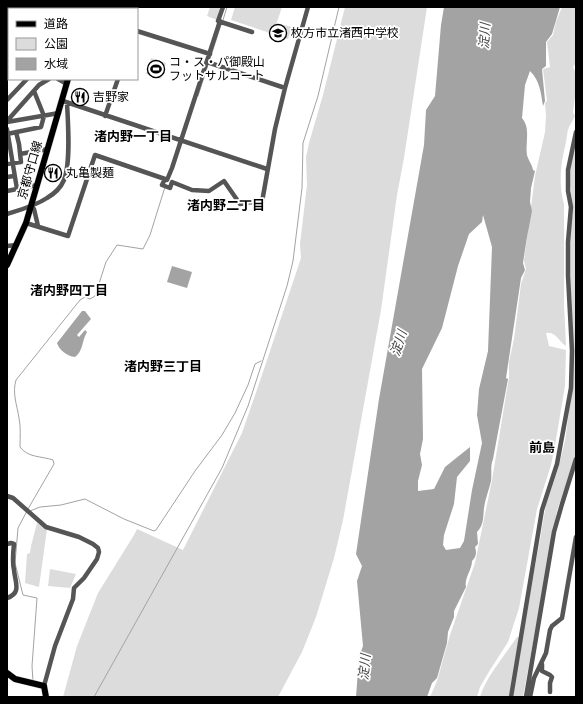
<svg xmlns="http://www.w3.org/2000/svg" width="583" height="704" viewBox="0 0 583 704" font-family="'Exo 2','Noto Sans JP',sans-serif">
<rect width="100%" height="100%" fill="#fff"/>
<path fill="#dcdcdc" d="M 210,7 L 221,7 L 217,20 L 207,16 Z
M 235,7 L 282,7 L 273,34 L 231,20 Z
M 345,7 L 427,7 L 404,158 L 397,195 L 381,310 L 343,520 L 334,558 L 316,617 L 302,652 L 278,697 L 63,697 L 77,646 L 98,593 L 134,535 L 137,529 L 183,550 L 242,433 L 263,372 L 301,258 L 300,244 L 307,185 L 306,157 L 309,143 L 323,95 Z
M 562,7 L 576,7 L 576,63 L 573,67 C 580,78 574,100 573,113 L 575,116 C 573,120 571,123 569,127 C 567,131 567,137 566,142 C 561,162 558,183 564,204 L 564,305 L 566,346 C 558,341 556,331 546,333 L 549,346 L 566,350 L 565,386 L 555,445 L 551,465 L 537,509 L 519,608 L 508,642 L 490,670 L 480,687 L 477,697 L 430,697 L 437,681 L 450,635 L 475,563 L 492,480 L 509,377 L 509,362 L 514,339 L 521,284 L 526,269 L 524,261 L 535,176 L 545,132 L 546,116 L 545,103 L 547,101 L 543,69 L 550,67 L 547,42 L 553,35 L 556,22 Z
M 279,24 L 292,27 L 288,39 L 276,35 Z
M 151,58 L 166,63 L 161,79 L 146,74 Z
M 576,140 L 576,454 L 557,511 L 523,697 L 512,697 L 546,505 L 558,469 L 565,441 L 571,397 L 570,259 L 570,233 L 573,209 L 570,185 L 569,172 Z
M 37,523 L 47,529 L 39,587 L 25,583 L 27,554 L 30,553 L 31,546 Z
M 50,569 L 76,574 L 70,588 L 48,586 Z
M 517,637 L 519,637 L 509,697 L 480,697 C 486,677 505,655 517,637 Z"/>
<path fill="#a3a3a3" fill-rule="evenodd" d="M 444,7 L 560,7 L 552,34 L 546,42 L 546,66 L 542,69 L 545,101 L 543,106 C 541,93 540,81 530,71 L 525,85 L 522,118 C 531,129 525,142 527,155 C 528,160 532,164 533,170 L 535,171 L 531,188 L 530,202 L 532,211 L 527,237 L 523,263 L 525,270 L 521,278 L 506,378 L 508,379 L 493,459 C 490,466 492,473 491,481 C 489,490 485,499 484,508 C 483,517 484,525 477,532 L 478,544 L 475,547 C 477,553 476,557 472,561 C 472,570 464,578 466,587 L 454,611 L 454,617 L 448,632 L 447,643 L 437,678 L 432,683 L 427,697 L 356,697 L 359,657 L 363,646 L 357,581 L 362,566 L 356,554 L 379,399 L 424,145 L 426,110 L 435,96 L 441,25 ZM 483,215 L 492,247 L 488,351 L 479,389 L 477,415 L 482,443 L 472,490 L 464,541 L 460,548 L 446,550 L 443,545 L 444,535 L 454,504 L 457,477 L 470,461 L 470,447 L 445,467 L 434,489 L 418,491 L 418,481 L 422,465 L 420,454 L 423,439 L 422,369 L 442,328 L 458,266 L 469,234 L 482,222 Z
M 172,266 L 192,272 L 187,288 L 167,282 Z
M 82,311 L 85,311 L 91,319 L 77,335 L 79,337 L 85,330 L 87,332 C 82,340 83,352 75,357 C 67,356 59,350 57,343 Z"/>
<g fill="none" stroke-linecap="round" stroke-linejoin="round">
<path stroke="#a3a3a3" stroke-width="1" d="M 223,20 L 227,7
M 209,62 L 221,25
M 198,96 L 208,65
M 28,509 L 54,464 L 53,460 C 42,456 28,458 20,447 C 20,438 21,427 19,418 C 17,405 12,393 16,380 L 80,300 L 85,297 L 90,299 L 95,296 L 106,262 L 117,245 L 143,249 L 150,235 L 165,187
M 27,511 L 18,528 L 15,563 L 23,595 L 37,598 L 32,666 L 33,681
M 30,511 L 40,507 L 61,505 L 85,499 L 124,519 L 154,531 L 156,530 L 195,471 L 222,435 L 235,413 L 248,385 L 255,364 L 261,361
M 94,697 L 222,468 L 248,406 L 287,286 L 293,261 L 302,188 L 303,143 L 318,96 L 339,7"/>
<g stroke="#dbdbdb" stroke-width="7">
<path id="major" d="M 89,9 L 89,7
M 7,265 L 26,223 L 68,79
M 7,673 L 15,679 L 44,686 L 46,697"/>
</g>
<path stroke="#555" stroke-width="4.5" d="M 223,7 L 218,21 L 252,32
M 45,9 L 46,7
M 118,9 L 119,7
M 133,9 L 133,7
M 7,13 L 9,13
M 220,21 L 172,168 L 167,180 L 165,179 L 162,185 L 170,188 L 172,182 L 192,190 L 209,191 L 224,181 L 240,204 L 251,202 L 256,203
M 137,31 L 210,54
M 7,57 L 9,54
M 207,62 L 285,88
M 7,78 L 9,75
M 58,79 L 67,84
M 7,100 L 27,79
M 63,101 L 267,169
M 105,116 L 118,79
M 7,121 L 39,85 L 49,79
M 7,122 L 59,113
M 7,129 L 17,189
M 7,134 L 41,127 L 44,116 L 34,91
M 20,154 L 48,149
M 7,164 L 21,162 L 19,144 L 16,132
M 7,177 L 14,176
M 7,191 L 37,185
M 262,202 L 275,129 L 285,88 L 308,7
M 31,206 L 34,209 L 38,226
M 7,214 C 20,210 35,206 47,198 C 54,194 61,187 64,180 C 71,163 68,122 67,103
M 26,223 L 68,236 L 95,155 L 165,179
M 7,246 L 17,245
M 7,496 L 13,498 L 46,527 L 79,537 L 93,544 L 98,548 L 99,552 L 97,559 L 84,578 L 74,588 L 73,599 L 55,646 L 44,686
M 7,544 L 11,543 L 14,544 C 13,553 12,562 14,570 C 15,582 22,593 7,598
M 542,664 L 542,671 L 550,675 L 552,677 L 550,683 L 550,692
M 511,697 L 542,510 L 557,464 L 571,388 L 572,351 L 568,276 L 568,242 L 571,207 L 568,191 L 568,170 L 576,132
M 526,697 L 554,532 L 562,504 L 576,459
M 530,697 L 534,678 L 546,653 L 550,630 L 552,626 L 562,618 L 576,537"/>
<use href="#major" stroke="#000" stroke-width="6"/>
<g stroke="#000" stroke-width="2.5">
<path id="rail" d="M 58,9 L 59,7
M 7,67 L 9,65"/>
</g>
<use href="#rail" stroke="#fff" stroke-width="1" stroke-dasharray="3" stroke-linecap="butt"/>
</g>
<defs>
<g id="school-ring" transform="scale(0.9)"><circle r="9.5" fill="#fff" stroke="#000" stroke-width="1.5"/><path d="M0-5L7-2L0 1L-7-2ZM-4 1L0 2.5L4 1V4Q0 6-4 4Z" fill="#000"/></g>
<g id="stadium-ring" transform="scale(0.9)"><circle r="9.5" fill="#fff" stroke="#000" stroke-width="1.5"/><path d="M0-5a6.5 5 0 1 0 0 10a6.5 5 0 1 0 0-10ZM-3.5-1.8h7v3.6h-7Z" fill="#000"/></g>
<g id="restaurant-ring" transform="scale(0.9)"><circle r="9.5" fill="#fff" stroke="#000" stroke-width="1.5"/><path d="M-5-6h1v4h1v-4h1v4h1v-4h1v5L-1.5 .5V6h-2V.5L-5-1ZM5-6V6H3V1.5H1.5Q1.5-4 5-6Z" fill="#000"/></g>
</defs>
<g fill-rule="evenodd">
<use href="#school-ring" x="278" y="33"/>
<use href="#stadium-ring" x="156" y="69"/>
<use href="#restaurant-ring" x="80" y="97"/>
<use href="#restaurant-ring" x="53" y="173"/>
</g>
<g text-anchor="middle" stroke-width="3.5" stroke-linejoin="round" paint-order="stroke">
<g font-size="12" fill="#000" stroke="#fff" text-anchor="start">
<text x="291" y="37">枚方市立渚西中学校</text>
<text x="169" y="66">コ・ス・パ御殿山<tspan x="169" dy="14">フットサルコート</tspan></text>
<text x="93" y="101">吉野家</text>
<text x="66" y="177">丸亀製麺</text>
</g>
<g font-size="12" fill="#000" stroke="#fff">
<text transform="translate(30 170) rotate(-74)" y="4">京都守口線</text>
</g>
<g font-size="13" font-style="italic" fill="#444" stroke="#fff">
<text transform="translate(484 36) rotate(-87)" y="5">淀川</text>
<text transform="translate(398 343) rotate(-72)" y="5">淀川</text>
<text transform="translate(364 667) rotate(-85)" y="5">淀川</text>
</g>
<g font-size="13" font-weight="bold" fill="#000" stroke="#fff">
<text x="133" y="141">渚内野一丁目</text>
<text x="226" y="210">渚内野二丁目</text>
<text x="69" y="295">渚内野四丁目</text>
<text x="163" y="371">渚内野三丁目</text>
<text x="542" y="452">前島</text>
</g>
</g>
<rect width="583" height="704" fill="none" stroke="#000000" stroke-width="16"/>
<rect x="8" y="8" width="130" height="72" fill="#ffffff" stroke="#999999"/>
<rect x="16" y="21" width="20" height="6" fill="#000000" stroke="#999999"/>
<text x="44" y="28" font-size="12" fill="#000000">道路</text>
<rect x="16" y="38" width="20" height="12" fill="#dcdcdc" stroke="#999999"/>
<text x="44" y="48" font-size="12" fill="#000000">公園</text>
<rect x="16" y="58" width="20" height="12" fill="#a3a3a3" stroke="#999999"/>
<text x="44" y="68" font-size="12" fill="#000000">水域</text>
</svg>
